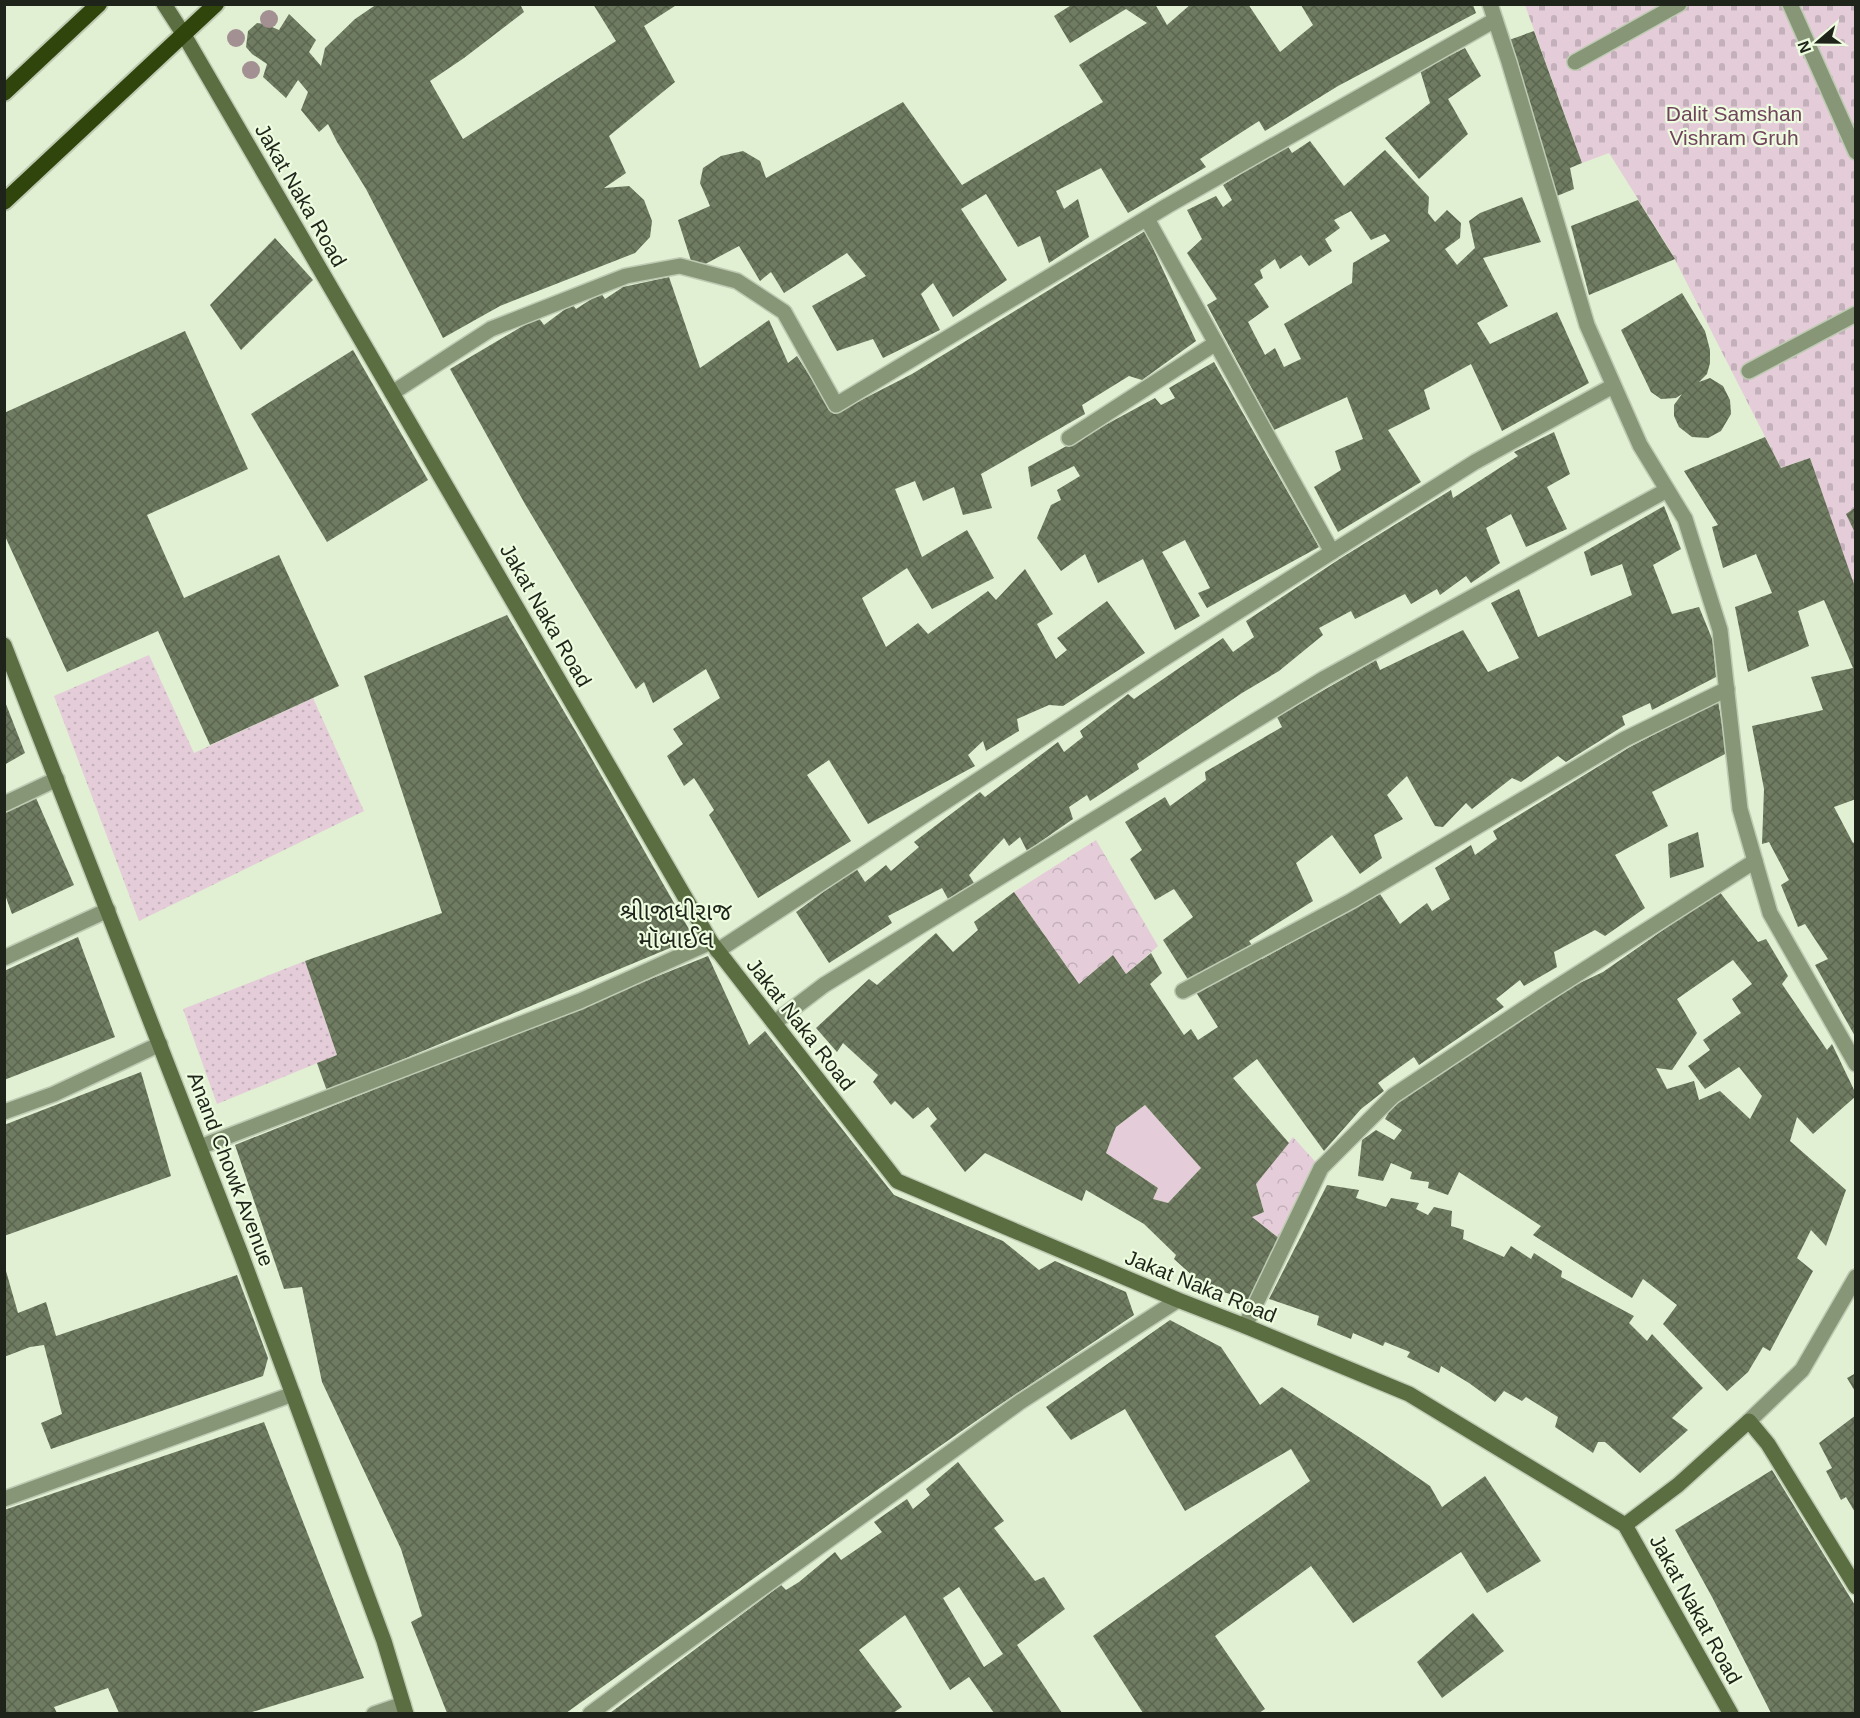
<svg xmlns="http://www.w3.org/2000/svg" width="1860" height="1718" font-family="Arial,'Noto Sans Gujarati',sans-serif">
	<defs>
		<pattern id="grass-dots" width="8" height="8" patternUnits="userSpaceOnUse" patternTransform="scale(1.5)"><rect width="8" height="8" fill="#e4cdd9"/><path d="M2 2h.1M6 6h.1" fill="none" stroke="#c3b0ba" stroke-width="1.8" stroke-linecap="round"/></pattern>
		<pattern id="cemetery-stones" width="16" height="16" patternUnits="userSpaceOnUse" patternTransform="scale(1.5)"><rect width="16" height="16" fill="#e4cdd9"/><path d="M2 7V4a2 2 0 0 1 4 0v3zM10 15v-3a2 2 0 0 1 4 0v3z" fill="#c3b0ba"/></pattern>
		<pattern id="park-crowns" width="20" height="18" patternUnits="userSpaceOnUse" patternTransform="scale(1.5)"><rect width="20" height="18" fill="#e4cdd9"/><path d="M2 6a3 3 0 1 1 6 0M12 15a3 3 0 1 1 6 0" fill="none" stroke="#c3b0ba"/></pattern>
		<pattern id="building-cross-hatch" width="8" height="8" patternUnits="userSpaceOnUse" patternTransform="scale(1.5)"><rect width="8" height="8" fill="#707c61"/><path d="M0 0l8 8M0 8l8-8" fill="none" stroke="#5b654f"/></pattern>
	</defs>
	<rect width="100%" height="100%" fill="#e1efd3"/>
	<g fill="url(#grass-dots)">
		<path d="M 149,655 L 194,753 L 313,698 L 364,811 L 139,921 L 54,696 Z"/>
		<path d="M 305,961 L 337,1055 L 217,1104 L 183,1009 Z"/>
	</g>
	<path fill="url(#cemetery-stones)" d="M 1525,5 L 1855,5 L 1855,590 L 1810,458 L 1781,468 L 1670,250 L 1609,153 L 1582,163 Z"/>
	<g fill="url(#park-crowns)">
		<path d="M 1096,840 L 1158,946 L 1126,974 L 1113,955 L 1079,984 L 1014,892 Z"/>
		<path d="M 1293,1137 L 1321,1168 L 1280,1239 L 1252,1217 L 1264,1212 L 1256,1184 Z"/>
	</g>
	<path fill="#e4cdd9" d="M 1145,1105 L 1201,1168 L 1168,1203 L 1153,1199 L 1158,1188 L 1106,1153 L 1116,1127 Z"/>
	<g fill="url(#building-cross-hatch)" fill-rule="evenodd">
		<path d="M 377,4 L 520,4 L 524,12 L 464,58 L 430,81 L 463,139 L 616,41 L 593,4 L 678,4 L 644,26 L 675,82 L 609,136 L 626,173 L 604,188 L 629,186 L 644,200 L 652,221 L 650,237 L 635,253 L 500,306 L 443,338 L 366,189 L 337,142 L 328,124 L 319,132 L 301,110 L 308,92 L 298,80 L 286,98 L 263,77 L 267,64 L 252,54 L 246,47 L 248,31 L 257,23 L 265,24 L 279,30 L 289,14 L 316,40 L 309,52 L 321,66 L 325,48 L 355,19 Z"/>
		<path d="M 1073,4 L 1155,4 L 1167,25 L 1191,4 L 1248,4 L 1280,52 L 1313,25 L 1301,5 L 1473,5 L 1476,13 L 1338,86 L 1265,131 L 1259,121 L 1200,159 L 1206,167 L 1128,213 L 1101,168 L 1056,191 L 1064,209 L 1078,199 L 1089,237 L 1049,263 L 1040,236 L 1018,247 L 986,194 L 961,209 L 1007,280 L 953,317 L 933,283 L 921,294 L 940,330 L 883,358 L 873,339 L 837,351 L 812,306 L 866,276 L 847,253 L 784,293 L 771,272 L 760,281 L 739,246 L 694,270 L 678,220 L 710,206 L 700,183 L 703,168 L 721,156 L 743,151 L 760,161 L 766,178 L 903,102 L 962,185 L 1103,102 L 1079,65 L 1147,23 L 1126,9 L 1070,43 L 1054,16 Z"/>
		<path d="M 1534,31 L 1582,163 L 1570,168 L 1574,189 L 1557,196 L 1509,40 Z"/>
		<path d="M 1465,48 L 1481,76 L 1448,99 L 1468,134 L 1419,179 L 1385,138 L 1430,103 L 1420,70 Z"/>
		<path d="M 1310,141 L 1344,186 L 1385,150 L 1429,197 L 1428,213 L 1435,222 L 1447,210 L 1461,223 L 1460,238 L 1445,249 L 1457,265 L 1475,248 L 1469,221 L 1480,213 L 1522,197 L 1541,242 L 1483,258 L 1508,306 L 1477,323 L 1490,344 L 1557,312 L 1589,383 L 1502,431 L 1471,364 L 1424,390 L 1430,409 L 1388,430 L 1421,482 L 1338,532 L 1314,487 L 1341,470 L 1335,451 L 1363,439 L 1347,397 L 1274,430 L 1207,305 L 1217,299 L 1187,253 L 1202,239 L 1187,210 L 1216,196 L 1223,207 L 1232,200 L 1223,185 L 1287,145 L 1292,153 ZM 1351,211 L 1371,240 L 1385,234 L 1390,241 L 1353,263 L 1352,283 L 1284,324 L 1301,359 L 1284,367 L 1275,348 L 1265,355 L 1248,322 L 1269,307 L 1254,284 L 1263,278 L 1260,270 L 1275,259 L 1280,269 L 1301,255 L 1309,266 L 1332,251 L 1325,239 L 1340,228 L 1334,220 Z"/>
		<path d="M 1638,200 L 1675,259 L 1589,295 L 1571,226 Z"/>
		<path d="M 1145,231 L 1196,341 L 1142,380 L 1129,376 L 1082,405 L 1085,414 L 981,474 L 992,508 L 963,515 L 954,487 L 923,501 L 915,481 L 895,489 L 922,557 L 967,530 L 994,578 L 932,609 L 907,568 L 862,598 L 886,647 L 918,623 L 928,634 L 988,591 L 996,600 L 1025,569 L 1053,614 L 1037,624 L 1056,659 L 1067,650 L 1057,638 L 1107,601 L 1145,653 L 1063,706 L 1049,705 L 1017,719 L 1019,731 L 986,751 L 983,741 L 968,755 L 975,766 L 868,824 L 829,760 L 807,775 L 851,841 L 758,898 L 709,815 L 714,810 L 694,778 L 684,786 L 667,756 L 683,744 L 673,729 L 720,698 L 706,669 L 653,703 L 644,682 L 636,689 L 525,504 L 450,369 L 538,317 L 544,325 L 572,304 L 576,309 L 601,293 L 605,299 L 623,287 L 669,277 L 700,368 L 769,320 L 788,363 L 797,356 L 834,414 L 912,374 Z"/>
		<path d="M 275,238 L 313,280 L 241,350 L 210,305 Z"/>
		<path d="M 1682,293 L 1705,331 L 1710,350 L 1710,363 L 1707,374 L 1699,382 L 1710,378 L 1723,386 L 1730,400 L 1731,414 L 1721,431 L 1708,438 L 1692,437 L 1679,427 L 1674,416 L 1674,405 L 1682,394 L 1676,398 L 1661,399 L 1651,392 L 1621,330 Z"/>
		<path d="M 185,331 L 248,469 L 147,515 L 184,598 L 279,555 L 339,686 L 210,745 L 158,631 L 67,672 L 4,534 L 4,413 Z"/>
		<path d="M 353,350 L 428,480 L 327,542 L 251,414 Z"/>
		<path d="M 1214,362 L 1319,547 L 1207,608 L 1198,593 L 1210,588 L 1185,540 L 1162,552 L 1200,616 L 1175,630 L 1143,559 L 1098,583 L 1085,554 L 1061,571 L 1037,538 L 1051,505 L 1061,500 L 1057,490 L 1080,476 L 1074,466 L 1031,487 L 1028,467 L 1155,398 L 1161,405 L 1175,398 L 1169,388 Z"/>
		<path d="M 1554,432 L 1570,474 L 1547,487 L 1567,529 L 1526,547 L 1511,514 L 1486,528 L 1500,563 L 1471,583 L 1466,576 L 1440,595 L 1437,589 L 1411,604 L 1405,594 L 1355,619 L 1351,611 L 1319,628 L 1323,635 L 1279,671 L 1242,693 L 1137,764 L 1139,769 L 1090,801 L 1087,795 L 1069,807 L 1073,819 L 1027,851 L 1020,837 L 1009,846 L 1004,838 L 969,875 L 974,883 L 948,899 L 942,888 L 888,916 L 892,923 L 829,963 L 796,912 L 856,868 L 865,882 L 886,865 L 891,871 L 919,847 L 914,842 L 980,792 L 985,797 L 1058,742 L 1064,752 L 1083,737 L 1080,731 L 1128,694 L 1134,699 L 1223,638 L 1233,652 L 1254,637 L 1246,621 L 1341,558 L 1451,490 L 1453,498 L 1518,456 L 1514,452 Z"/>
		<path d="M 1765,437 L 1781,468 L 1810,458 L 1856,590 L 1856,799 L 1834,807 L 1853,843 L 1856,841 L 1856,1038 L 1815,965 L 1828,959 L 1805,924 L 1798,927 L 1781,885 L 1789,880 L 1769,842 L 1762,844 L 1764,789 L 1752,726 L 1823,710 L 1811,677 L 1853,668 L 1824,600 L 1798,611 L 1809,646 L 1748,672 L 1735,607 L 1772,593 L 1756,554 L 1723,568 L 1712,527 L 1718,525 L 1684,471 Z"/>
		<path d="M 1664,506 L 1681,549 L 1653,565 L 1672,614 L 1699,607 L 1713,641 L 1716,677 L 1652,710 L 1650,703 L 1622,716 L 1625,725 L 1566,762 L 1558,756 L 1521,782 L 1512,778 L 1472,809 L 1466,803 L 1443,827 L 1435,826 L 1407,776 L 1387,795 L 1403,819 L 1374,835 L 1382,858 L 1360,874 L 1332,835 L 1296,863 L 1313,901 L 1249,941 L 1262,959 L 1380,894 L 1400,924 L 1427,903 L 1432,911 L 1450,899 L 1435,868 L 1471,845 L 1475,855 L 1497,839 L 1493,831 L 1630,747 L 1718,701 L 1727,753 L 1652,792 L 1668,826 L 1615,855 L 1645,908 L 1605,936 L 1595,930 L 1554,952 L 1557,967 L 1524,986 L 1520,980 L 1496,999 L 1504,1007 L 1419,1065 L 1414,1057 L 1378,1083 L 1384,1091 L 1361,1109 L 1324,1151 L 1257,1059 L 1233,1078 L 1289,1143 L 1256,1184 L 1264,1212 L 1252,1217 L 1280,1239 L 1249,1300 L 1204,1286 L 1174,1259 L 1176,1255 L 1144,1224 L 1086,1190 L 1082,1201 L 985,1153 L 965,1172 L 930,1126 L 937,1119 L 928,1107 L 913,1119 L 895,1101 L 891,1105 L 873,1082 L 878,1075 L 843,1043 L 837,1052 L 816,1028 L 869,979 L 877,985 L 936,933 L 953,952 L 978,930 L 974,922 L 1014,892 L 1079,984 L 1113,955 L 1126,974 L 1151,953 L 1162,973 L 1150,984 L 1184,1035 L 1191,1029 L 1198,1040 L 1218,1027 L 1163,940 L 1193,917 L 1174,889 L 1155,900 L 1130,859 L 1142,850 L 1125,822 L 1165,797 L 1170,806 L 1206,780 L 1205,772 L 1282,727 L 1277,717 L 1376,660 L 1380,670 L 1463,630 L 1488,672 L 1519,658 L 1491,603 L 1519,589 L 1538,637 L 1632,595 L 1622,564 L 1591,576 L 1584,552 ZM 1145,1105 L 1201,1168 L 1168,1203 L 1153,1199 L 1158,1188 L 1106,1153 L 1116,1127 Z"/>
		<path d="M 1856,507 L 1856,535 L 1846,514 Z"/>
		<path d="M 507,615 L 585,747 L 694,938 L 327,1091 L 317,1063 L 337,1055 L 305,961 L 442,913 L 364,676 Z"/>
		<path d="M 4,699 L 25,753 L 4,765 Z"/>
		<path d="M 36,798 L 74,885 L 12,914 L 4,892 L 4,812 Z"/>
		<path d="M 1698,832 L 1704,867 L 1670,878 L 1668,844 Z"/>
		<path d="M 1719,891 L 1758,942 L 1766,939 L 1788,976 L 1782,984 L 1827,1050 L 1832,1044 L 1856,1094 L 1856,1096 L 1813,1134 L 1797,1117 L 1790,1141 L 1846,1190 L 1826,1246 L 1811,1230 L 1797,1258 L 1813,1271 L 1770,1351 L 1763,1347 L 1748,1372 L 1727,1391 L 1663,1324 L 1677,1305 L 1643,1279 L 1632,1298 L 1533,1235 L 1541,1226 L 1459,1172 L 1448,1195 L 1428,1188 L 1429,1182 L 1410,1179 L 1412,1172 L 1391,1163 L 1383,1181 L 1358,1176 L 1362,1140 L 1376,1130 L 1394,1140 L 1402,1130 L 1385,1119 L 1394,1103 L 1567,989 L 1603,972 ZM 1733,960 L 1752,984 L 1732,999 L 1741,1013 L 1703,1040 L 1710,1050 L 1688,1066 L 1705,1089 L 1739,1067 L 1762,1096 L 1750,1119 L 1720,1091 L 1699,1100 L 1694,1081 L 1667,1089 L 1656,1068 L 1672,1070 L 1697,1033 L 1677,999 Z"/>
		<path d="M 78,937 L 115,1037 L 4,1080 L 4,971 Z"/>
		<path d="M 708,956 L 749,1045 L 765,1031 L 894,1195 L 1003,1241 L 1039,1270 L 1055,1261 L 1126,1292 L 1134,1315 L 989,1412 L 877,1490 L 566,1713 L 447,1713 L 411,1622 L 422,1616 L 401,1549 L 322,1382 L 302,1287 L 284,1289 L 235,1145 Z"/>
		<path d="M 141,1072 L 171,1176 L 4,1236 L 4,1125 Z"/>
		<path d="M 1327,1185 L 1359,1190 L 1356,1198 L 1386,1207 L 1391,1198 L 1419,1203 L 1416,1209 L 1428,1215 L 1434,1207 L 1452,1211 L 1451,1226 L 1464,1230 L 1463,1239 L 1504,1257 L 1511,1246 L 1531,1259 L 1534,1253 L 1562,1271 L 1561,1277 L 1634,1316 L 1629,1323 L 1647,1341 L 1652,1334 L 1703,1388 L 1672,1418 L 1688,1430 L 1640,1473 L 1605,1442 L 1598,1442 L 1593,1453 L 1555,1427 L 1558,1417 L 1526,1397 L 1522,1401 L 1504,1391 L 1495,1402 L 1469,1383 L 1441,1366 L 1439,1373 L 1407,1357 L 1410,1352 L 1385,1342 L 1383,1346 L 1353,1333 L 1351,1339 L 1317,1325 L 1319,1316 L 1269,1299 Z"/>
		<path d="M 4,1264 L 18,1313 L 46,1302 L 56,1336 L 237,1275 L 268,1358 L 263,1376 L 51,1449 L 41,1423 L 62,1414 L 44,1345 L 30,1347 L 4,1357 Z"/>
		<path d="M 1170,1320 L 1221,1347 L 1260,1405 L 1282,1387 L 1365,1441 L 1430,1486 L 1442,1507 L 1485,1476 L 1541,1561 L 1487,1593 L 1461,1552 L 1353,1623 L 1311,1566 L 1215,1636 L 1265,1709 L 1259,1713 L 1143,1713 L 1093,1636 L 1310,1481 L 1291,1449 L 1185,1511 L 1125,1409 L 1071,1440 L 1046,1407 Z"/>
		<path d="M 1856,1373 L 1856,1393 L 1847,1378 Z"/>
		<path d="M 1856,1415 L 1856,1514 L 1846,1497 L 1841,1500 L 1826,1471 L 1832,1468 L 1819,1443 Z"/>
		<path d="M 264,1422 L 364,1678 L 249,1713 L 119,1713 L 108,1688 L 54,1707 L 57,1713 L 4,1713 L 4,1510 Z"/>
		<path d="M 958,1462 L 1004,1521 L 994,1528 L 1035,1581 L 1044,1577 L 1065,1609 L 1017,1645 L 1062,1713 L 994,1713 L 969,1677 L 950,1690 L 905,1615 L 859,1650 L 902,1707 L 893,1713 L 610,1713 L 781,1585 L 786,1590 L 799,1582 L 835,1552 L 841,1560 L 882,1532 L 874,1522 L 907,1499 L 913,1509 L 930,1495 L 926,1489 ZM 959,1587 L 1003,1654 L 984,1667 L 943,1598 Z"/>
		<path d="M 1772,1470 L 1856,1607 L 1856,1713 L 1771,1713 L 1712,1597 L 1675,1530 Z"/>
		<path d="M 1473,1613 L 1504,1651 L 1442,1698 L 1417,1662 Z"/>
	</g>
	<g fill="none" stroke-linecap="round" stroke-linejoin="round">
		<defs>
			<g id="service">
				<path d="M 1790,4 L 1856,152"/>
				<path d="M 1575,62 L 1679,4"/>
				<path d="M 1749,371 L 1856,314"/>
				<path d="M 1183,991 L 1351,901 L 1625,739 L 1727,689"/>
				<path d="M 1245,1326 L 1321,1168 L 1393,1096 L 1543,996 L 1755,861"/>
			</g>
			<g id="minor">
				<path d="M 1147,219 L 1332,552"/>
				<path d="M 392,393 L 491,329 L 626,276 L 680,266 L 737,281 L 784,312 L 836,405 L 1167,206 L 1495,20"/>
				<path d="M 1069,438 L 1216,343"/>
				<path d="M 4,804 L 57,779"/>
				<path d="M 4,958 L 108,910"/>
				<path d="M 4,1112 L 54,1094 L 160,1044"/>
				<path d="M 374,1714 L 403,1704"/>
				<path d="M 590,1714 L 658,1663 L 1020,1402 L 1178,1300"/>
			</g>
			<g id="tertiary">
				<path d="M 1490,4 L 1509,62 L 1587,325 L 1640,445 L 1685,519 L 1720,630 L 1740,809 L 1770,913 L 1856,1064"/>
				<path d="M 717,951 L 1160,661 L 1332,552 L 1475,462 L 1613,386"/>
				<path d="M 774,1023 L 824,985 L 1325,678 L 1667,490"/>
				<path d="M 200,1147 L 580,1001 L 711,942"/>
				<path d="M 1749,1421 L 1802,1370 L 1856,1277"/>
				<path d="M 4,1499 L 293,1394"/>
			</g>
			<g id="secondary">
				<path d="M 164,4 L 184,35 L 711,942 L 897,1181 L 1178,1300 L 1245,1326 L 1409,1394 L 1625,1525 L 1731,1714"/>
				<path d="M 4,645 L 241,1254 L 384,1641 L 406,1714"/>
				<path d="M 1625,1525 L 1678,1485 L 1749,1421 L 1768,1444 L 1856,1587"/>
			</g>
			<g id="trunk">
				<path d="M 4,93 L 99,4"/>
				<path d="M 4,202 L 216,4"/>
			</g>
		</defs>
		<use href="#service" stroke="#becab2" stroke-width="18"/>
		<use href="#minor" stroke="#becab2" stroke-width="18"/>
		<use href="#tertiary" stroke="#becab2" stroke-width="18"/>
		<use href="#secondary" stroke="#becab2" stroke-width="18"/>
		<use href="#trunk" stroke="#becab2" stroke-width="20"/>
		<use href="#service" stroke="#889678" stroke-width="15"/>
		<use href="#minor" stroke="#889678" stroke-width="15"/>
		<use href="#tertiary" stroke="#889678" stroke-width="15"/>
		<use href="#secondary" stroke="#5a6e42" stroke-width="15"/>
		<use href="#trunk" stroke="#2f450c" stroke-width="16"/>
	</g>
	<g fill="#a39092">
		<circle cx="269" cy="19" r="9"/>
		<circle cx="236" cy="38" r="9"/>
		<circle cx="251" cy="70" r="9"/>
	</g>
	<g text-anchor="middle" dominant-baseline="central" stroke-width="4.5" stroke-linejoin="round" paint-order="stroke">
		<g font-size="21" fill="#71435d" stroke="#eefce0">
			<text x="1734" y="113">Dalit Samshan<tspan x="1734" dy="24">Vishram Gruh</tspan></text>
		</g>
		<g font-size="21" fill="#1f241a" stroke="#eefce0">
			<text transform="translate(301 195) rotate(60)">Jakat Naka Road</text>
			<text transform="translate(546 615) rotate(60)">Jakat Naka Road</text>
			<text transform="translate(801 1024) rotate(52)">Jakat Naka Road</text>
			<text transform="translate(231 1169) rotate(69)">Anand Chowk Avenue</text>
			<text transform="translate(1201 1286) rotate(22)">Jakat Naka Road</text>
			<text transform="translate(1696 1609) rotate(61)">Jakat Nakat Road</text>
		</g>
		<g font-size="24" fill="#1f241a" stroke="#eefce0">
			<text x="676" y="911">શ્રીાજાધીરાજ<tspan x="676" dy="28">મૉબાઈલ</tspan></text>
		</g>
	</g>
	<rect width="1860" height="1718" fill="none" stroke="#1f241a" stroke-width="12"/>
	<g transform="translate(1818 42) rotate(250)" stroke="#eefce0" stroke-width="4.5" paint-order="stroke">
	<path d="M0-4.5L10 22L0 15L-10 22Z" fill="#1f241a"/>
	<text y="-9" font-size="16" font-weight="bold" text-anchor="middle" fill="#1f241a">N</text>
	</g>
</svg>
